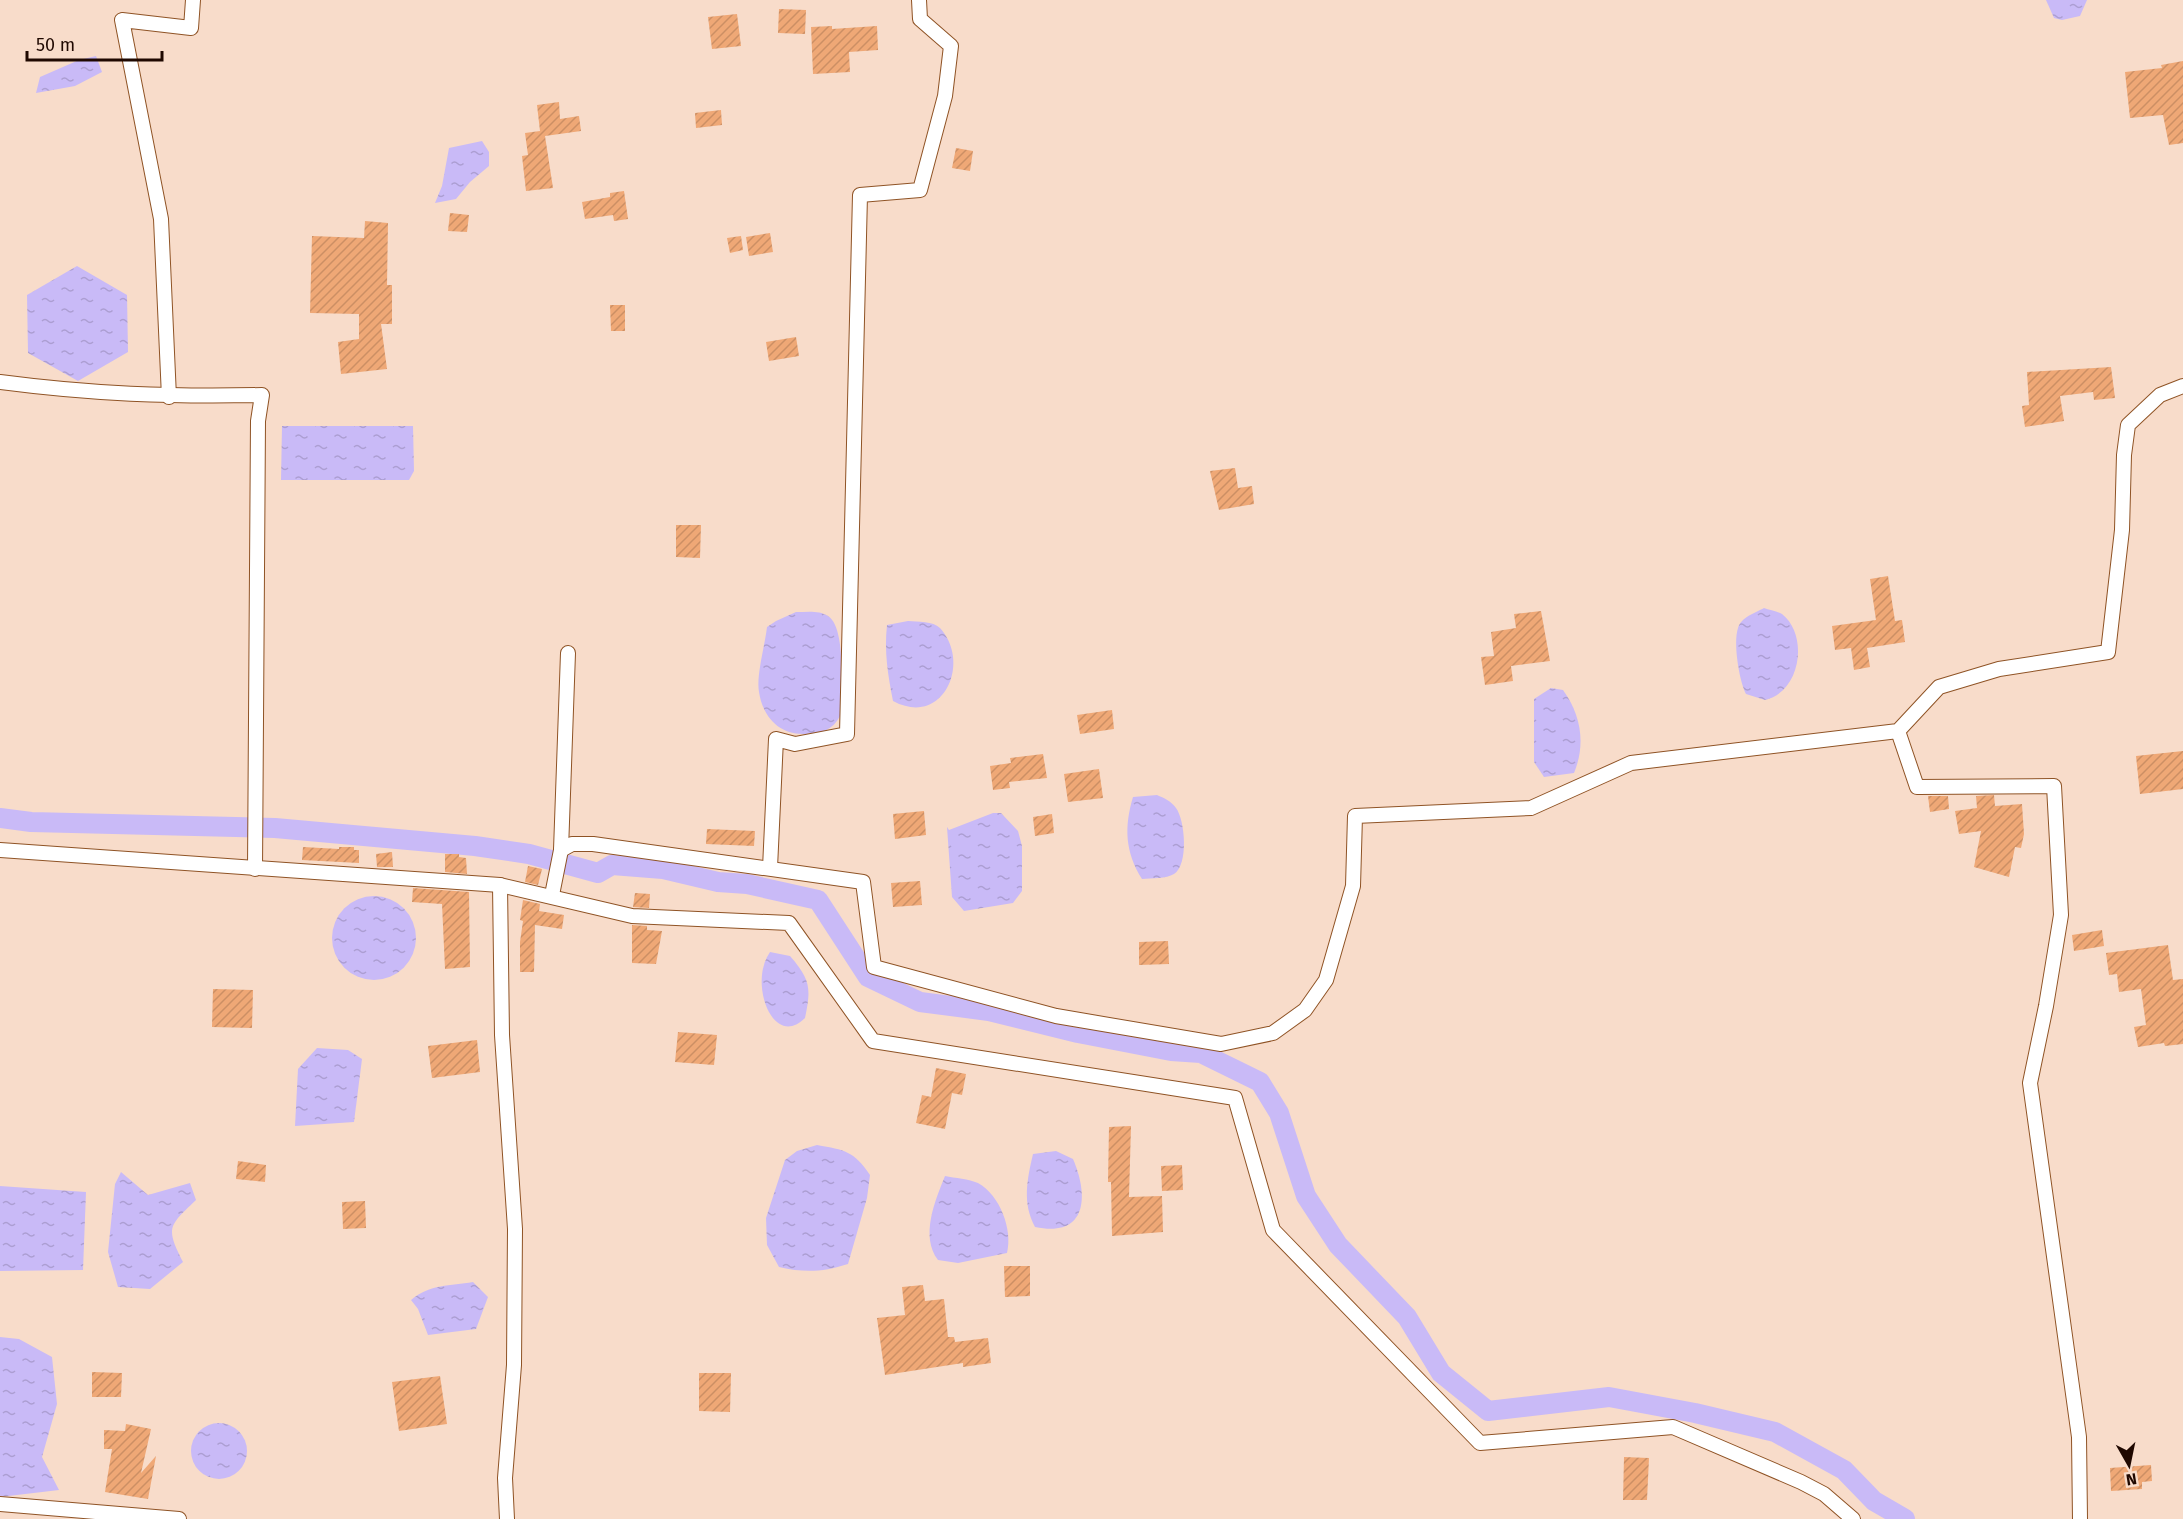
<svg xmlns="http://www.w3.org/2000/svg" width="2183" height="1519" font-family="'Fira Sans',sans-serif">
	<defs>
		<pattern id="water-ripples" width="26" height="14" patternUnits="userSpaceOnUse" patternTransform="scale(1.5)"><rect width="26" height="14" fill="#c9baf7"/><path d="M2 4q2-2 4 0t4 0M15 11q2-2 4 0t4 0" fill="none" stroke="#ac9ed2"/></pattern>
		<pattern id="building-hatch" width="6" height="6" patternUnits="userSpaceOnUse" patternTransform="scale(1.5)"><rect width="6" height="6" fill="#efa876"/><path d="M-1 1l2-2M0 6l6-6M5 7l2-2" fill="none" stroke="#cc8f64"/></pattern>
	</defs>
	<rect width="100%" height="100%" fill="#f8dcca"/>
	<g fill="url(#water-ripples)">
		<path d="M 2046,0 L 2087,0 L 2080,16 L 2062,20 L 2054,18 Z"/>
		<path d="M 96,56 L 102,72 L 75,86 L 36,93 L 40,77 L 79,60 Z"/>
		<path d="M 482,141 L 489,152 L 489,166 L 470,182 L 456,199 L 435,203 L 442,186 L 449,148 Z"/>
		<path d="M 77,266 L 127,295 L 128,352 L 78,381 L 28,353 L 27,295 Z"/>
		<path d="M 282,426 L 413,426 L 414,471 L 409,480 L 281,480 Z"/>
		<path d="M 1764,608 C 1769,610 1777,611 1782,614 C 1809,635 1801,692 1765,700 L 1746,694 C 1739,680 1733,643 1738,628 C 1741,617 1755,613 1764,608 Z"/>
		<path d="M 796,612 C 807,612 819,610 828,616 C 847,628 841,695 840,716 C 833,730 821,734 805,734 C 780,735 763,718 759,692 C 756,676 765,645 767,627 L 776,621 Z"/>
		<path d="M 908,621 C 918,622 933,621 940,628 C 972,663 943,728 893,701 C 888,675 884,652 887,625 Z"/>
		<path d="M 1551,688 L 1563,690 C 1581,715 1586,744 1574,773 L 1544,777 L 1534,762 L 1534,699 Z"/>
		<path d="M 1157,795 C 1164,798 1171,801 1176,808 C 1185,820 1189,865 1174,874 C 1166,879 1152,878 1142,879 C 1125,852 1124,827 1133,797 Z"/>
		<path d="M 993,813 L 1001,813 L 1018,831 L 1022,846 L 1022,891 L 1013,903 L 964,911 L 952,897 L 947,827 L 949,830 Z"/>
		<circle cx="374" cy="938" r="42"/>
		<path d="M 770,952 L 790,956 C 811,980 811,989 805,1018 C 773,1050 748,983 770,952 Z"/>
		<path d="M 317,1048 L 348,1050 L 362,1059 L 354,1122 L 295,1126 L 298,1069 Z"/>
		<path d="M 817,1145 C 845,1150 854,1151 870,1175 L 867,1198 L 848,1264 C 823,1272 805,1273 779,1267 L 767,1245 L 766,1218 L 785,1160 L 797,1151 Z"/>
		<path d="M 1056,1151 L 1073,1159 C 1089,1196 1087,1238 1035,1227 C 1022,1203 1027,1180 1033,1154 Z"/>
		<path d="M 121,1172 L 148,1195 L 190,1183 L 196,1200 C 169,1226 165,1227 183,1262 L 150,1289 L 118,1287 L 108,1252 L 115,1184 Z"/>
		<path d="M 945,1176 C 955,1178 969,1179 978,1183 C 1000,1195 1013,1230 1007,1253 L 958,1263 L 938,1260 C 920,1236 935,1201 945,1176 Z"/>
		<path d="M 0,1186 L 86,1192 L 83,1270 L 0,1271 Z"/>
		<path d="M 473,1282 L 488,1297 L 476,1329 L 428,1335 L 418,1309 L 411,1300 C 430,1284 450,1286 473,1282 Z"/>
		<path d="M 0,1337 L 19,1339 L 52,1357 L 57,1404 L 42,1457 L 59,1490 L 0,1497 Z"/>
		<circle cx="219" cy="1451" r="28"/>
	</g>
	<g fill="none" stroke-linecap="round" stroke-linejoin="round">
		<path stroke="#c9baf7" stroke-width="20" d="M 0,818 L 31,822 L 275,828 L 475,846 L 529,854 L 598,873 L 612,865 L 663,869 L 718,882 L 747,884 L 818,900 L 868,977 L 920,1002 L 989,1011 L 1078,1033 L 1171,1051 L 1201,1053 L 1260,1082 L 1279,1113 L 1306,1196 L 1338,1245 L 1407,1317 L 1441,1373 L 1488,1411 L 1609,1397 L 1695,1413 L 1775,1432 L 1844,1470 L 1874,1501 L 1905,1519"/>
	</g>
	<g fill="url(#building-hatch)">
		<path d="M 779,9 L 806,10 L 805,34 L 778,33 Z"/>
		<path d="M 737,14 L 741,46 L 712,49 L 708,17 Z"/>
		<path d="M 832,26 L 832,29 L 877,26 L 878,50 L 849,52 L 850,72 L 813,74 L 811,27 Z"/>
		<path d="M 2183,61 L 2183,143 L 2169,145 L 2163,115 L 2130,118 L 2125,72 L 2162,68 L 2161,65 Z"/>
		<path d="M 559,102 L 560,119 L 579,116 L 581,131 L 545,136 L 553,188 L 526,191 L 522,156 L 528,155 L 525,133 L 540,131 L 537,105 Z"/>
		<path d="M 721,110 L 722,125 L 696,128 L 695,113 Z"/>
		<path d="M 956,148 L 973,151 L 970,171 L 952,168 Z"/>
		<path d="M 624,191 L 628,219 L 614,221 L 613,215 L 585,219 L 582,202 L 610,197 L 610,193 Z"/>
		<path d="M 450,213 L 469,215 L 467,232 L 448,231 Z"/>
		<path d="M 365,221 L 388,223 L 387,285 L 392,285 L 392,324 L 381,324 L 387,369 L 341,374 L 338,342 L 359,339 L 359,314 L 310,313 L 312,236 L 364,238 Z"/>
		<path d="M 770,233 L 773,252 L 749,256 L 746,237 Z"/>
		<path d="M 741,236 L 743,250 L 730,253 L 727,238 Z"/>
		<path d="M 610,305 L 625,305 L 625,331 L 611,331 Z"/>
		<path d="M 796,337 L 799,356 L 769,361 L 766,342 Z"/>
		<path d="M 2111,367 L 2115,398 L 2094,400 L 2093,392 L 2060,396 L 2064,421 L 2025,427 L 2022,406 L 2029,405 L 2027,372 Z"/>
		<path d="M 1235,468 L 1238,488 L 1252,486 L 1254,504 L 1219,510 L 1210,471 Z"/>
		<path d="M 676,525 L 701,525 L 700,558 L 676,557 Z"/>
		<path d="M 1888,576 L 1895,621 L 1902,620 L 1905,642 L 1867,648 L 1870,667 L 1854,670 L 1851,648 L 1835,650 L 1832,626 L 1876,620 L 1870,579 Z"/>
		<path d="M 1541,611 L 1550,661 L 1511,666 L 1513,681 L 1485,685 L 1481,657 L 1494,656 L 1491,632 L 1516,628 L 1514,614 Z"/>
		<path d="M 1112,710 L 1114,729 L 1080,734 L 1077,715 Z"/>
		<path d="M 2183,751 L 2183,789 L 2140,794 L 2136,756 Z"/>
		<path d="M 1043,754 L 1047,778 L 1009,782 L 1010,788 L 993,790 L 990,766 L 1011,763 L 1010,758 Z"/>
		<path d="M 1099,769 L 1103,798 L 1068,802 L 1064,774 Z"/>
		<path d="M 1994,795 L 1995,806 L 2022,804 L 2024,834 L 2021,848 L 2015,847 L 2009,877 L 1974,867 L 1981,831 L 1959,834 L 1955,811 L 1977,808 L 1976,796 Z"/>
		<path d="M 1928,796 L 1948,796 L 1949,809 L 1930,812 Z"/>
		<path d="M 924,811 L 926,835 L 895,839 L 893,814 Z"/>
		<path d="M 1052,814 L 1054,833 L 1035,836 L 1033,817 Z"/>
		<path d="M 707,829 L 755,831 L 754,846 L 706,844 Z"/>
		<path d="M 303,847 L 339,849 L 339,847 L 354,847 L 354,850 L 359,850 L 359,863 L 302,860 Z"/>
		<path d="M 392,852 L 393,867 L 377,867 L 376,854 Z"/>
		<path d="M 445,854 L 459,854 L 459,857 L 466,858 L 467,874 L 445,872 Z"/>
		<path d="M 528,866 L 542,869 L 538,885 L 525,882 Z"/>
		<path d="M 920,881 L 922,905 L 893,907 L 891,883 Z"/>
		<path d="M 413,888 L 469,892 L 470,967 L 445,969 L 442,904 L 412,902 Z"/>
		<path d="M 635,893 L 650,894 L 649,908 L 633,907 Z"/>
		<path d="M 523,900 L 540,904 L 539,911 L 564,915 L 562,929 L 535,925 L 534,972 L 520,972 L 520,942 L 523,921 L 520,920 Z"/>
		<path d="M 632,925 L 647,926 L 647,930 L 662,931 L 656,964 L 632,963 Z"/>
		<path d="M 2102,930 L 2104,946 L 2074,951 L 2072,935 Z"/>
		<path d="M 1168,941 L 1169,964 L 1139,965 L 1139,942 Z"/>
		<path d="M 2168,945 L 2173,980 L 2183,979 L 2183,1044 L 2165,1046 L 2164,1043 L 2138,1047 L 2134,1027 L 2146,1025 L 2141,989 L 2119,992 L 2117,974 L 2109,975 L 2106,953 Z"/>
		<path d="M 213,989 L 253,990 L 252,1028 L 212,1027 Z"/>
		<path d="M 678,1032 L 717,1035 L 714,1065 L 675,1062 Z"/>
		<path d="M 477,1040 L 480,1072 L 432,1078 L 428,1046 Z"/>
		<path d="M 936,1068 L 966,1074 L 962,1095 L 952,1093 L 945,1129 L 916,1123 L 922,1095 L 931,1097 Z"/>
		<path d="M 1131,1126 L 1129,1197 L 1162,1196 L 1163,1232 L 1112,1236 L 1111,1182 L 1108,1182 L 1109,1127 Z"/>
		<path d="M 238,1161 L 266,1165 L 265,1182 L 236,1179 Z"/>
		<path d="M 1182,1165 L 1183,1190 L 1162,1191 L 1161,1166 Z"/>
		<path d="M 365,1201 L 366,1228 L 343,1229 L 342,1202 Z"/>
		<path d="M 1004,1266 L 1030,1266 L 1030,1296 L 1005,1297 Z"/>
		<path d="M 923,1285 L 925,1301 L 944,1299 L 948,1337 L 954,1337 L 955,1342 L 988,1338 L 991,1363 L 963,1367 L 963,1363 L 885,1375 L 877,1318 L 905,1315 L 902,1287 Z"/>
		<path d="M 92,1372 L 122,1373 L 121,1397 L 92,1397 Z"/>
		<path d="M 699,1373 L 731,1373 L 730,1412 L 699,1411 Z"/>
		<path d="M 440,1376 L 447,1424 L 399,1431 L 392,1382 Z"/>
		<path d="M 126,1424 L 151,1429 L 141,1473 L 156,1456 L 148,1499 L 105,1492 L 112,1449 L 104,1449 L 104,1430 L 125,1431 Z"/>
		<path d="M 1624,1457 L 1649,1458 L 1647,1500 L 1623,1500 Z"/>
		<path d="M 2151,1465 L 2152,1481 L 2142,1482 L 2142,1489 L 2111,1491 L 2110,1468 Z"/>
	</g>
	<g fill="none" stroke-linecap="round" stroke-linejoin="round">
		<defs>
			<g id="street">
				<path d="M 0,382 C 91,394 170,397 262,395 L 258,421 L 255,869"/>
				<path d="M 169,397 L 161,219 L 122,20 L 191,28 L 193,0"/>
				<path d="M 1898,731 L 1917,787 L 2054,786 L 2061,915 L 2046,1006 L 2030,1083 L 2079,1437 L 2080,1519"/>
				<path d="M 0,850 L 500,885 L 632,916 L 789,923 L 873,1041 L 1235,1098 L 1273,1230 L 1480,1443 L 1673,1427 L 1801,1482 L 1824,1494 L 1853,1519"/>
				<path d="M 561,850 L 572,844 L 593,844 L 863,882 L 874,967 L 1056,1016 L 1221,1044 L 1273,1033 L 1305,1010 L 1326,980 L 1353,886 L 1355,816 L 1531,808 L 1631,763 L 1898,731 L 1939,687 L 1999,669 L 2108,652 L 2122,530 L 2124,455 L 2128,425 L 2160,395 L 2183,386"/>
				<path d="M 770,868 L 776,739 L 795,744 L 847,734 L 860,195 L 920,190 L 945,96 L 951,46 L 920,19 L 919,0"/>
				<path d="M 500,885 L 502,1035 L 515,1229 L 514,1365 L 505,1478 L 507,1519"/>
				<path d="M 552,895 L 561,850 L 568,653"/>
				<path d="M 0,1504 L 179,1519"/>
			</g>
		</defs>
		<use href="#street" stroke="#8f5325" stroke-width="16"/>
		<use href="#street" stroke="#fff" stroke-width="14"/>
	</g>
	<g transform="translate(2129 1465) rotate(171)" stroke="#f8dcca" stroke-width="4.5" paint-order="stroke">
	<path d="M0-4.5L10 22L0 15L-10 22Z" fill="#1f0800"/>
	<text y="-9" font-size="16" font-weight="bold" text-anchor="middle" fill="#1f0800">N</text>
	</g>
	<path d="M27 51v9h135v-9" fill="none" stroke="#1f0800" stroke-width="3"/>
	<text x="36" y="51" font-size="18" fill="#1f0800" stroke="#f8dcca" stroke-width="4.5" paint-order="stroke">50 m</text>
</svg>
